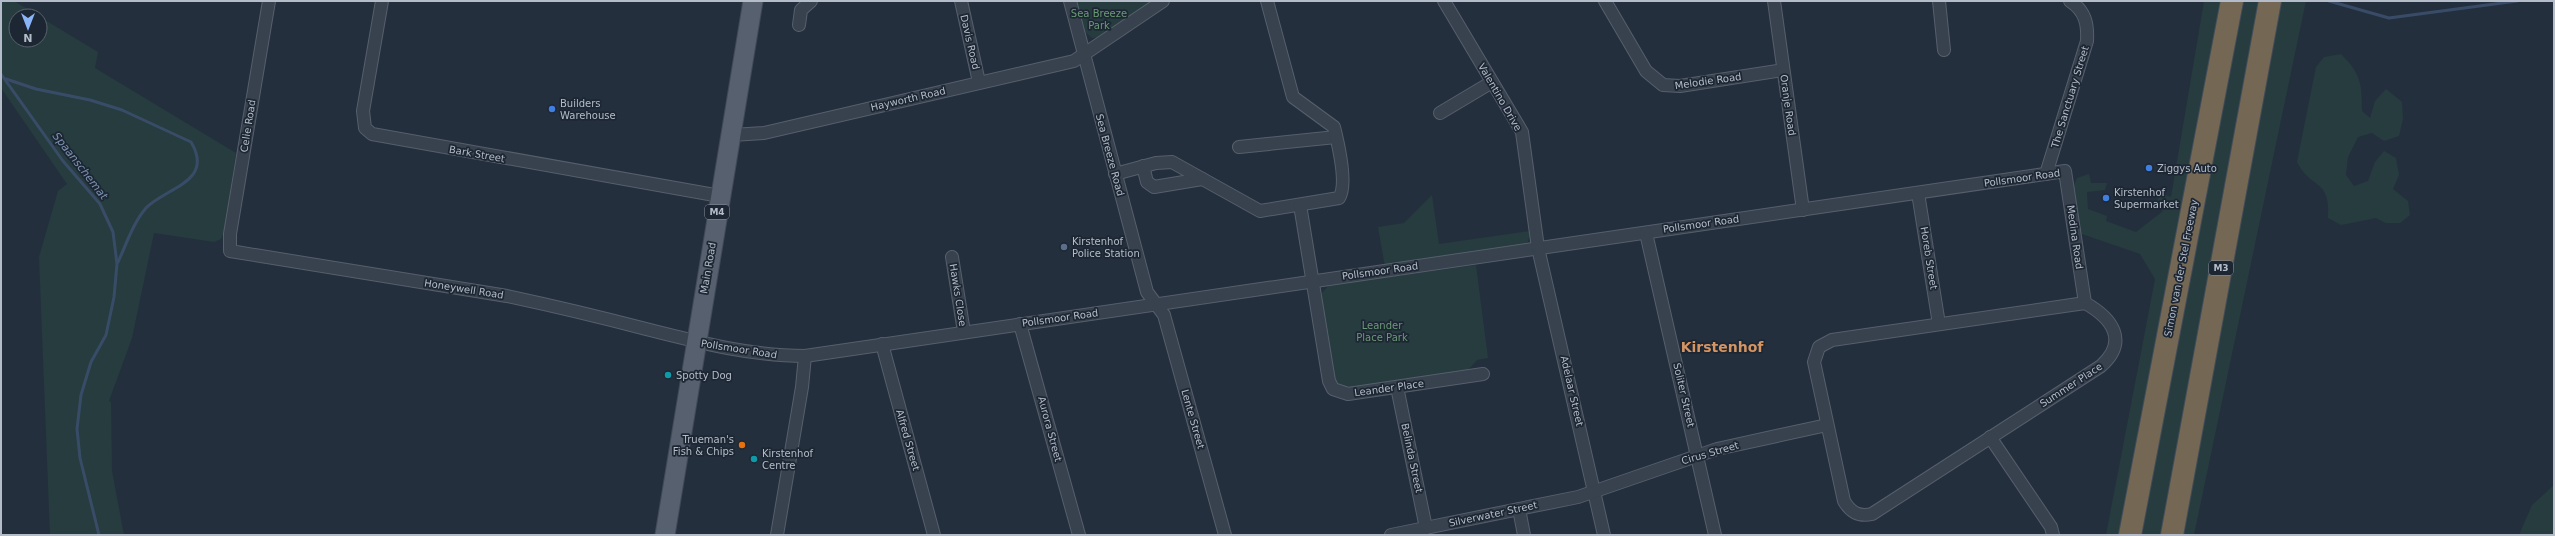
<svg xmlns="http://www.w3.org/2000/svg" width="2555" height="536" font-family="'DejaVu Sans',sans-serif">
	<rect width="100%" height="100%" fill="#242f3e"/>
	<g fill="#263c3f">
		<path d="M 1,1 L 14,1 L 39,16 L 16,16 L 16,40 L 40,40 L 40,17 L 98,52 L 95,68 L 236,153 L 224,232 L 221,239 L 214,242 L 154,233 L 132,338 L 109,401 L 111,402 L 112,471 L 124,535 L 50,535 L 39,257 L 58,191 L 67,184 L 1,88 Z"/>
		<path d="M 1076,1 L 1154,1 L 1102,37 L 1092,38 L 1083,30 Z"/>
		<path d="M 2204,1 L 2306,1 L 2194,535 L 2106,535 L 2155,279 L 2140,254 L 2079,233 L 2073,188 L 2077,178 L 2089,174 L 2091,183 L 2107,183 L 2105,190 L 2087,192 L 2088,209 L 2107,216 L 2106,221 L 2136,232 L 2163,211 L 2157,204 L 2159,193 L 2171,197 Z"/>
		<path d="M 2341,54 C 2361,74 2362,84 2362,111 L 2370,118 L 2375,101 L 2386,89 L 2402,102 L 2403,119 L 2399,136 L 2384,141 L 2372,133 L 2358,137 L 2348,157 L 2346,175 L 2354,186 L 2368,181 L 2375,162 L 2384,151 L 2396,158 L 2399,175 L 2393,189 L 2408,201 L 2410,215 L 2400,223 L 2386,223 L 2376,218 L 2341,225 L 2328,218 C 2331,178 2311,190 2297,162 L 2316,67 L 2324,57 Z"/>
		<path d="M 1432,195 L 1439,244 L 1530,231 L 1528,242 L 1520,247 L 1385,267 L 1378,227 L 1404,223 Z"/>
		<path d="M 1476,265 L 1488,358 L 1477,360 L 1468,370 L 1350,389 L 1339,386 L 1332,378 L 1321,301 L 1322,293 L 1329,285 Z"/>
		<path d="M 2554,485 L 2554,535 L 2519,535 L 2532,505 Z"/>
	</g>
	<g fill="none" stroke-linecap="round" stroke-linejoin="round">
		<g stroke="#394c67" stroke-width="3">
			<path d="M 2329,1 L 2389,18 L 2517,1"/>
			<path d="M 1,74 L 63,161 L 100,204 L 113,232 L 117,264 L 114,297 L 106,335 L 91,362 L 81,395 L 77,429 L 80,458 L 99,535"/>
			<path d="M 6,79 L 36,89 L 90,100 L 122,110 L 191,142 C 215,182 165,188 146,208 C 133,223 126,245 118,262"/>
		</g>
		<defs>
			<g id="street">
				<path d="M 269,1 L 230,234 L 230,251 L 507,296 C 554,306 600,317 646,329 C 698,342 750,356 805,356 L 2065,171 L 2085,303"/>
				<path d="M 382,1 L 363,111 L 365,128 L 372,134 L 720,196"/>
				<path d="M 961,1 L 979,82"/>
				<path d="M 1070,1 L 1147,292 L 1164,315 L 1225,535"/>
				<path d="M 1444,1 L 1522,132 L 1538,248 L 1604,535"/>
				<path d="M 1605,1 L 1646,71 L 1663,85 L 1680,86 L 1783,70"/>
				<path d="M 1774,1 L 1803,210"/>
				<path d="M 1939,1 L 1944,50"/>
				<path d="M 799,25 L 801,10 L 811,1"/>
				<path d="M 1440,113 L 1492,82"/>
				<path d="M 732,135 L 764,133 L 1074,61 L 1163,1"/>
				<path d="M 1239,147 L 1336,137"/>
				<path d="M 1143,166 L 1147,182 L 1154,187 L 1202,179"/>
				<path d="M 1115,174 L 1156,163 L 1172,162 L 1260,211 L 1339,198 C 1348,185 1338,143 1334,127 L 1293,97 L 1267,1"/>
				<path d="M 2046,174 L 2087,41 C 2088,23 2085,11 2070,1"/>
				<path d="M 1918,193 L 1939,324"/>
				<path d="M 1300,205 L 1329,381 L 1333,389 L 1348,394 L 1483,374"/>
				<path d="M 1646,233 L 1715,535"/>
				<path d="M 952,257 L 964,332"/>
				<path d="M 2085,303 C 2112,318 2129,341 2101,366 L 1872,514 C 1859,517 1851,513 1844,501 L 1814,362 L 1819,347 L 1832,340 Z"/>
				<path d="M 1020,324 L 1079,535"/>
				<path d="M 882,344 L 934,535"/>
				<path d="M 1397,387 L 1426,528"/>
				<path d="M 1990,437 L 2051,527 L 2053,535"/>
				<path d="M 1519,509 L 1524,535"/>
				<path d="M 777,535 L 802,387 L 805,356"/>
				<path d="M 1391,535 L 1578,497 L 1717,449 L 1827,425"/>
			</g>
			<path id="primary" d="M 665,535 L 753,1"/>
			<g id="highway">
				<path d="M 2130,535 L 2232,1"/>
				<path d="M 2172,535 L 2270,1"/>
			</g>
		</defs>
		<use href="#street" stroke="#565f6c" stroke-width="14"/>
		<use href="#primary" stroke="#414a57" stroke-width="21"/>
		<use href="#highway" stroke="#434c59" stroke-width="24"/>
		<use href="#street" stroke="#38414e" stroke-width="12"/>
		<use href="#primary" stroke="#56606e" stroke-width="19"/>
		<use href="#highway" stroke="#746855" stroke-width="22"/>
	</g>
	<g fill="#3f7fe0" stroke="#1d2633" stroke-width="1.5">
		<circle cx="552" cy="109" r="4"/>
		<circle cx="2149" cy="168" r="4"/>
		<circle cx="2106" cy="198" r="4"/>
	</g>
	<circle fill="#5c6f8a" stroke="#1d2633" stroke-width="1.5" cx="1064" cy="247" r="4"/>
	<g fill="#0f9aa8" stroke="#1d2633" stroke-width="1.5">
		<circle cx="668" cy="375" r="4"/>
		<circle cx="754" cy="459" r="4"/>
	</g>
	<circle fill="#e8710a" stroke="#1d2633" stroke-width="1.5" cx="742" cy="445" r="4"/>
	<g text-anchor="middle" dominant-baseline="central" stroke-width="3.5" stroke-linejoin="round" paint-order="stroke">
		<g fill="#1d2633" stroke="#878f9c" stroke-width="1">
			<rect x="705" y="205" width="24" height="14" rx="3"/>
			<rect x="2209" y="261" width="24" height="14" rx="3"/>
		</g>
		<g font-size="9" font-weight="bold" fill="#b4bcc9">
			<text x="717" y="212">M4</text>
			<text x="2221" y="268">M3</text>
		</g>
		<g font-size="10" fill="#6b9a76" stroke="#1d2633">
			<text x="1099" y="13">Sea Breeze<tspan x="1099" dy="12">Park</tspan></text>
			<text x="1382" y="325">Leander<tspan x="1382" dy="12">Place Park</tspan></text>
		</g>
		<g font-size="10" fill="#b4bcc9" stroke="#1d2633">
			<text transform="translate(970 42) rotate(77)">Davis Road</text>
			<text transform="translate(1708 81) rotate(-8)">Melodie Road</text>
			<text transform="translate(1500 97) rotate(60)">Valentino Drive</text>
			<text transform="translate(2070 97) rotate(-73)">The Sanctuary Street</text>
			<text transform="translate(908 99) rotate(-13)">Hayworth Road</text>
			<text transform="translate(1788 105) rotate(82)">Oranje Road</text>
			<text transform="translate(248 126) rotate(-81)">Celie Road</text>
			<text transform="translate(477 154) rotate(10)">Bark Street</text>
			<text transform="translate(1110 155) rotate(75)">Sea Breeze Road</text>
			<text transform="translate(2022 178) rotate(-8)">Pollsmoor Road</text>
			<text transform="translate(1701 224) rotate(-8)">Pollsmoor Road</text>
			<text transform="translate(2075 237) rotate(82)">Medina Road</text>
			<text transform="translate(1929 258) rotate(81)">Horeb Street</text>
			<text transform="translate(708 268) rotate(-80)">Main Road</text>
			<text transform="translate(2181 268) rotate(-79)">Simon van der Stel Freeway</text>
			<text transform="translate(1380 271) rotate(-8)">Pollsmoor Road</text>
			<text transform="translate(464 289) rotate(9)">Honeywell Road</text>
			<text transform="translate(958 295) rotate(81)">Hawks Close</text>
			<text transform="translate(1060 318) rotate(-8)">Pollsmoor Road</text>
			<text transform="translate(739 349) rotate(9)">Pollsmoor Road</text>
			<text transform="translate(2071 385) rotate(-33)">Summer Place</text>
			<text transform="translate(1389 388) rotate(-8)">Leander Place</text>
			<text transform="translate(1572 391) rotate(77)">Adelaar Street</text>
			<text transform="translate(1684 395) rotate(77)">Soliter Street</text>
			<text transform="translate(1193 419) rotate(74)">Lente Street</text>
			<text transform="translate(1050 429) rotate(75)">Aurora Street</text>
			<text transform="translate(908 440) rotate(74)">Alfred Street</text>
			<text transform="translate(1710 453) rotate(-16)">Cirus Street</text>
			<text transform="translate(1412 458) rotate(78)">Belinda Street</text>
			<text transform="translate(1493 514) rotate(-12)">Silverwater Street</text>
		</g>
		<g font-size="10" fill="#b4bcc9" stroke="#1d2633" text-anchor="start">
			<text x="560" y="103">Builders<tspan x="560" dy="12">Warehouse</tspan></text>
			<text x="2157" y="168">Ziggys Auto</text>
			<text x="2114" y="192">Kirstenhof<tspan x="2114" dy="12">Supermarket</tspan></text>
			<text x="1072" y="241">Kirstenhof<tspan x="1072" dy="12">Police Station</tspan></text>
			<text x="676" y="375">Spotty Dog</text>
			<text x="734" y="439" text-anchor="end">Trueman's<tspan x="734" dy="12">Fish &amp; Chips</tspan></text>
			<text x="762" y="453">Kirstenhof<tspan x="762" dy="12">Centre</tspan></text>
		</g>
		<g font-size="11" font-style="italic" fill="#7c92b1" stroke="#1d2633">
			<text transform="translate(80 166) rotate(52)">Spaanschemat</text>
		</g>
		<g font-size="14" font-weight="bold" fill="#d59563" stroke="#1d2633">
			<text x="1722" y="347">Kirstenhof</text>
		</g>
	</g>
	<rect width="2555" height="536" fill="none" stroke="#b4bcc9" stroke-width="4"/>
	<g transform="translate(28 28) rotate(180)"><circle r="19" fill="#1d2633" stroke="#59626f"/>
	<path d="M0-3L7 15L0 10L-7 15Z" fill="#8ab4f8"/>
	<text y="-6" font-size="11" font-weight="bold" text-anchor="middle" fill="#b4bcc9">N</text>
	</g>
</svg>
